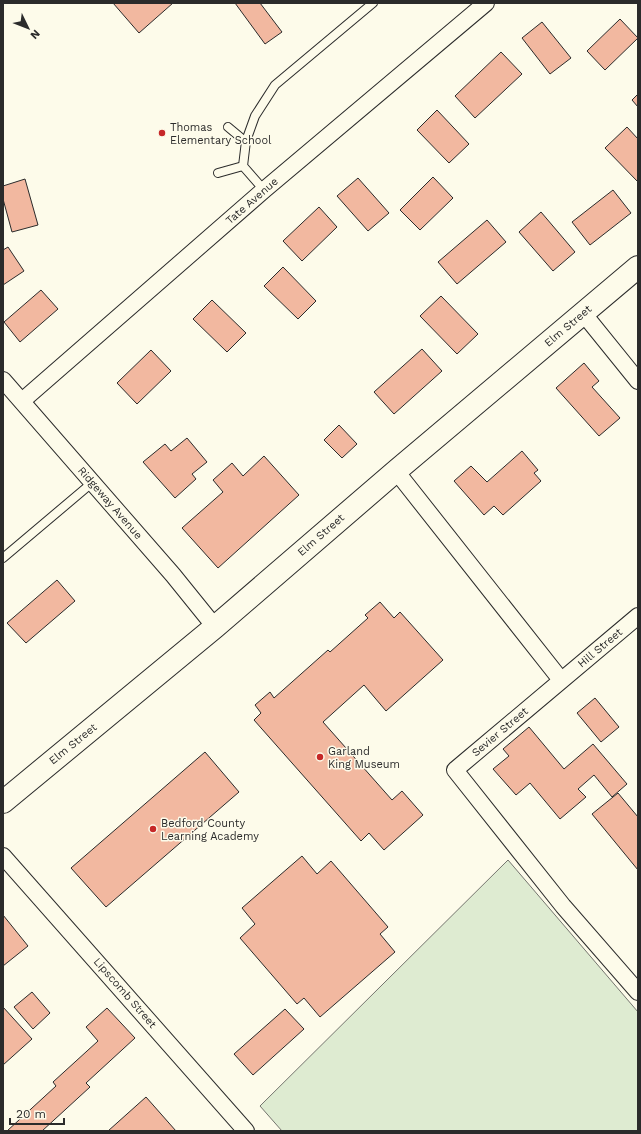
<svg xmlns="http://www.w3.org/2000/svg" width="641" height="1134" font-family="'Work Sans',sans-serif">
	<rect width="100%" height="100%" fill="#fdfbea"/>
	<path fill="#deebd1" stroke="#74746e" d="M 508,860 L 638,1012 L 638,1131 L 282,1131 L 260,1106 Z"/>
	<g fill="#f2b8a0" stroke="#2b2b2b">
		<path d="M 113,3 L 173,3 L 139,33 Z"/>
		<path d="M 235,3 L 260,3 L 282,32 L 265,44 Z"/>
		<path d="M 620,19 L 638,38 L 605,70 L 587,51 Z"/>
		<path d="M 542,22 L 571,58 L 550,74 L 522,38 Z"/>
		<path d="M 501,52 L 522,74 L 475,118 L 455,96 Z"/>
		<path d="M 638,94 L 638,107 L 632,100 Z"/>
		<path d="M 437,110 L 469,144 L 449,163 L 417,130 Z"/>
		<path d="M 627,127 L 638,139 L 638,182 L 605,148 Z"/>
		<path d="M 433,177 L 453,198 L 420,230 L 400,210 Z"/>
		<path d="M 358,178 L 389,213 L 368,231 L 337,196 Z"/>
		<path d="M 25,179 L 38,225 L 12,232 L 3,199 L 3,186 Z"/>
		<path d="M 613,190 L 631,213 L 590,245 L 572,222 Z"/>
		<path d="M 319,207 L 337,227 L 302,261 L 283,241 Z"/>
		<path d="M 541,212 L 575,252 L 553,271 L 519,232 Z"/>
		<path d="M 487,220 L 506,242 L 457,284 L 438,262 Z"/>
		<path d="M 8,247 L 24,271 L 3,285 L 3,250 Z"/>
		<path d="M 283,267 L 316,301 L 298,319 L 264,286 Z"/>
		<path d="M 41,290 L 58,309 L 20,342 L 4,322 Z"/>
		<path d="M 441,296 L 478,334 L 457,354 L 420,316 Z"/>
		<path d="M 212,300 L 246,333 L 227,352 L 193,319 Z"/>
		<path d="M 422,349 L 442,371 L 394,414 L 374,392 Z"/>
		<path d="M 151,350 L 171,371 L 137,404 L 117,383 Z"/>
		<path d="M 584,363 L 599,381 L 592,387 L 620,418 L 599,436 L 556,388 Z"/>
		<path d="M 339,425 L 357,444 L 342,458 L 324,440 Z"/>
		<path d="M 187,438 L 207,462 L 192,474 L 196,479 L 175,498 L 143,462 L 165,444 L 171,451 Z"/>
		<path d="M 522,451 L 538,470 L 534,473 L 541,481 L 503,515 L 494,506 L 484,515 L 454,481 L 471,466 L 487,482 Z"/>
		<path d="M 264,456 L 299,495 L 218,568 L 182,528 L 223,492 L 213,480 L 232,463 L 243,476 Z"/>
		<path d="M 57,580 L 75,601 L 26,643 L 7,623 Z"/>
		<path d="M 380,602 L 394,618 L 400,612 L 443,660 L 386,711 L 364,685 L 323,722 L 392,800 L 402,791 L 423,815 L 384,850 L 369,833 L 361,841 L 254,720 L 261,713 L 255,705 L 270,692 L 274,698 L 328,650 L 330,652 L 368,618 L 365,615 Z"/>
		<path d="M 595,698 L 619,727 L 601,742 L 577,713 Z"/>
		<path d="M 529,727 L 564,769 L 593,744 L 627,784 L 612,797 L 594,775 L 578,789 L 586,797 L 560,819 L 530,783 L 516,795 L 493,769 L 509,756 L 503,749 Z"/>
		<path d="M 205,752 L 239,792 L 106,907 L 71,868 Z"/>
		<path d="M 618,793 L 638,817 L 638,870 L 592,814 Z"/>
		<path d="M 302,856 L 317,874 L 331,861 L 388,927 L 380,934 L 395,952 L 320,1017 L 304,998 L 297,1004 L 240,938 L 255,924 L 242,908 Z"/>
		<path d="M 3,915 L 28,946 L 3,966 Z"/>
		<path d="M 32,992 L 50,1013 L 33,1029 L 14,1007 Z"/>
		<path d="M 3,1007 L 32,1039 L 3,1065 Z"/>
		<path d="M 107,1008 L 135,1038 L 86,1083 L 90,1087 L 42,1131 L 7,1131 L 56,1086 L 53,1082 L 98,1041 L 86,1027 Z"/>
		<path d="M 285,1009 L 304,1029 L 253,1075 L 234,1054 Z"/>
		<path d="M 146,1097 L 176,1131 L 108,1131 Z"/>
	</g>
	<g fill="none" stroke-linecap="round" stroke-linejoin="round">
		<defs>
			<g id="service">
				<path d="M 228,127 L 246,142"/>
				<path d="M 218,173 L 243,166"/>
				<path d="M 264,190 L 243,166 L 246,141 L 255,116 L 275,85 L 373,3"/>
				<path d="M 3,558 L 93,482"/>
			</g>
			<g id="minor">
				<path d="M 583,313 L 638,381"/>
				<path d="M 3,380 L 173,575 L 215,627"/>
				<path d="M 22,401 L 264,190 L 486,3"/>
				<path d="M 396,471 L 561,680"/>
				<path d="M 638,616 L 455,770 L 563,906 L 638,992"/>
				<path d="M 3,856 L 246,1131"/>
			</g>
			<path id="primary" d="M 3,802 L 215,627 L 396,471 L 638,267"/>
		</defs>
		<use href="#service" stroke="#2b2b2b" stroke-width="10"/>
		<use href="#minor" stroke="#2b2b2b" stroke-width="18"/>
		<use href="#primary" stroke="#2b2b2b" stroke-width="24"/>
		<use href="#service" stroke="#fdfbea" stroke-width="8"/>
		<use href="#minor" stroke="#fdfbea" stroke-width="16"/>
		<use href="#primary" stroke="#fdfbea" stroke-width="22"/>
	</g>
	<g fill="#c62828" stroke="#fdfbea" stroke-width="1.5">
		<circle cx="162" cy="133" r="4"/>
		<circle cx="320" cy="757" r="4"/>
		<circle cx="153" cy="829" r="4"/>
	</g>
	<g text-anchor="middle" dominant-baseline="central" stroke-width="3" stroke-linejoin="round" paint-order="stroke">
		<g font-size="11" fill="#2b2b2b" stroke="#fdfbea" text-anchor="start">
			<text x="170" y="127">Thomas<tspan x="170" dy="13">Elementary School</tspan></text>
			<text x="328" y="751">Garland<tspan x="328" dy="13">King Museum</tspan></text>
			<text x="161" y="823">Bedford County<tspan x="161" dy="13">Learning Academy</tspan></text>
		</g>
		<g font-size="11" fill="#2b2b2b" stroke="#fdfbea">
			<text transform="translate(252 201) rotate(-41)">Tate Avenue</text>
			<text transform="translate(568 326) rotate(-40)">Elm Street</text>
			<text transform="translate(110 503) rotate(49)">Ridgeway Avenue</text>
			<text transform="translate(321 535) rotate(-41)">Elm Street</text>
			<text transform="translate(600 648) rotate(-40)">Hill Street</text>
			<text transform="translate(500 732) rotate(-40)">Sevier Street</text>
			<text transform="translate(73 744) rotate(-39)">Elm Street</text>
			<text transform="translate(125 993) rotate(49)">Lipscomb Street</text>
		</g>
	</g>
	<rect width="641" height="1134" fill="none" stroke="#2b2b2b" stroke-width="8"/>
	<g transform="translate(28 28) rotate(133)" stroke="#fdfbea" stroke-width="3" paint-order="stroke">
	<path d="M0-3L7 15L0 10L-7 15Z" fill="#2b2b2b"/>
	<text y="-6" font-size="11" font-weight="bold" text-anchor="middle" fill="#2b2b2b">N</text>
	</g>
	<path d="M10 1118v6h54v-6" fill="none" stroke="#2b2b2b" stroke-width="2"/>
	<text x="16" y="1118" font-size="12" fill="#2b2b2b" stroke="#fdfbea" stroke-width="3" paint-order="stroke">20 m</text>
</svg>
